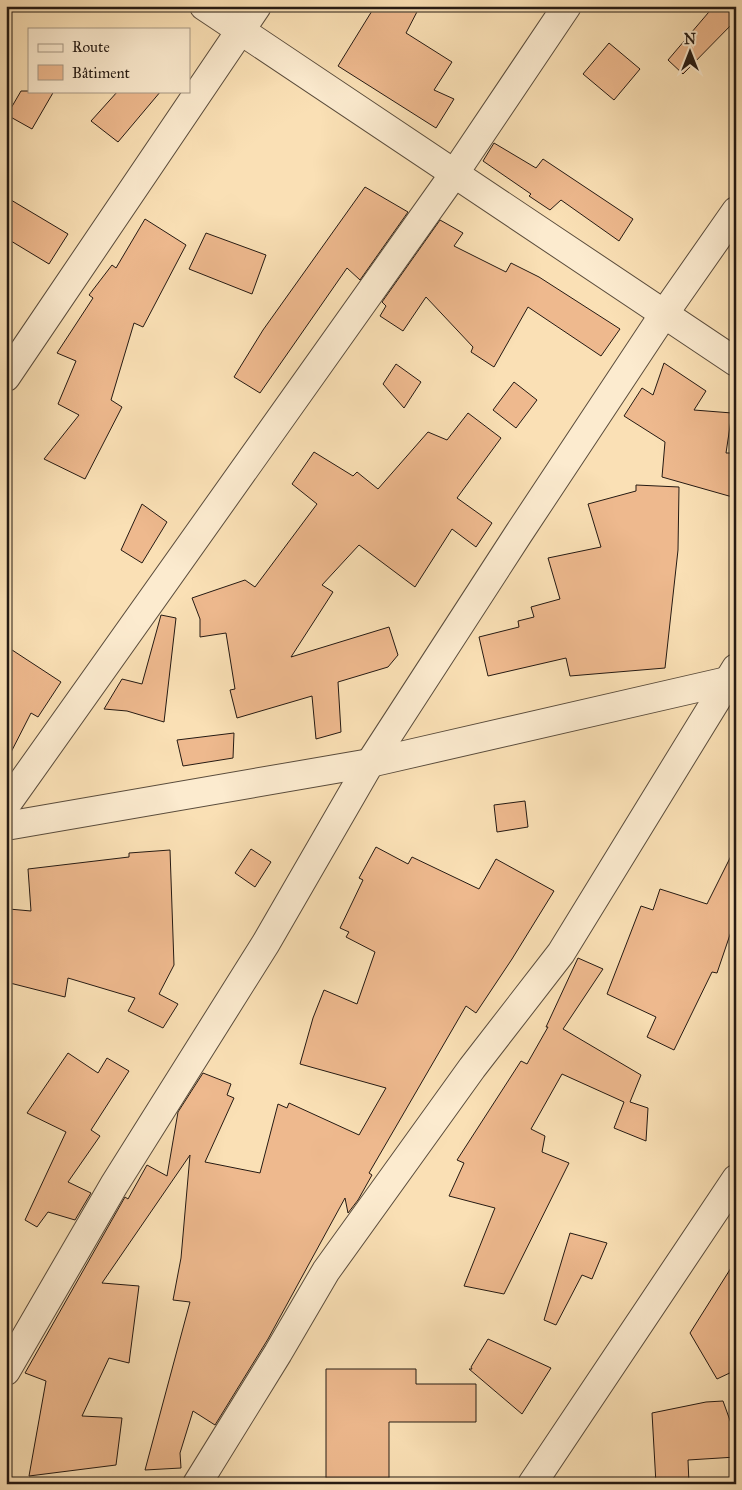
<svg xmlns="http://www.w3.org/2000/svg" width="742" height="1490" font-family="'IM FELL Great Primer',serif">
	<rect width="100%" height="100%" fill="#fae0b5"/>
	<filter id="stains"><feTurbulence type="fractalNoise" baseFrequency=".004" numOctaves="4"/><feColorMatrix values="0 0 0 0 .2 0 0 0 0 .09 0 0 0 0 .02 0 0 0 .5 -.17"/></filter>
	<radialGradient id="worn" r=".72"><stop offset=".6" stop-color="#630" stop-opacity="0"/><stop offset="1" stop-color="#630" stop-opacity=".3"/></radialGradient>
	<g fill="#eeb98e" stroke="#251a13">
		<path d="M 375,6 L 420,6 L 406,33 L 452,62 L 434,90 L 454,99 L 436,128 L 338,66 Z"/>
		<path d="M 714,6 L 736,6 L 736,20 L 683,74 L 668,60 Z"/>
		<path d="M 609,43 L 640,69 L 614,100 L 583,74 Z"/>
		<path d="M 21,91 L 54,91 L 32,129 L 7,115 Z"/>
		<path d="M 118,91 L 161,91 L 118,142 L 91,121 Z"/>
		<path d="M 494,143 L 536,168 L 543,159 L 633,219 L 619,241 L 561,200 L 550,210 L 529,196 L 531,194 L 483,161 Z"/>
		<path d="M 365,187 L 408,212 L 360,280 L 347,268 L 260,393 L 234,377 L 263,330 Z"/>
		<path d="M 6,197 L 68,234 L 49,264 L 6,238 Z"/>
		<path d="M 145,219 L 186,245 L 143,327 L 134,323 L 111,400 L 122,407 L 85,479 L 44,459 L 79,415 L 58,404 L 76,361 L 57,353 L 93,298 L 89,295 L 112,265 L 116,268 Z"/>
		<path d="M 440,220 L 463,233 L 454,246 L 506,272 L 511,263 L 539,277 L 620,329 L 601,356 L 528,307 L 494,367 L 471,352 L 473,347 L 426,297 L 403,331 L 380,316 L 386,306 L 382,302 Z"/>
		<path d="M 206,233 L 266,255 L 252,294 L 189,269 Z"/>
		<path d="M 664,363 L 706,391 L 694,410 L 732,413 L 726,453 L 736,453 L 736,498 L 662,477 L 665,442 L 624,416 L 642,388 L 653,395 Z"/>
		<path d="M 396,364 L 421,382 L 404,408 L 383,384 Z"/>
		<path d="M 514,382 L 537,400 L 516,428 L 493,410 Z"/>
		<path d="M 468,413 L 501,438 L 457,498 L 492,523 L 476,547 L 452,529 L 415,587 L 359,545 L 322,585 L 333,592 L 291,657 L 389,627 L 398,655 L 388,667 L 338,682 L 341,732 L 316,739 L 312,696 L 237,718 L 230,690 L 235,689 L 226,633 L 200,637 L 200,619 L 192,598 L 245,580 L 255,587 L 317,504 L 292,484 L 314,452 L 353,476 L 357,472 L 378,489 L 428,432 L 447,440 Z"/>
		<path d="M 636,485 L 679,487 L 678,550 L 665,668 L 570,676 L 566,658 L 488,676 L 479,637 L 519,627 L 518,621 L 534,617 L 531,607 L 560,599 L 548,558 L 601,547 L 588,504 L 636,491 Z"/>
		<path d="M 142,504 L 167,522 L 142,563 L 121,550 Z"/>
		<path d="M 161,615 L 176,618 L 164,722 L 127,711 L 104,709 L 122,679 L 142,684 Z"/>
		<path d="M 6,646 L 61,682 L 38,717 L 31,713 L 6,762 Z"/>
		<path d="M 234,733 L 233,758 L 183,766 L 177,740 Z"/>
		<path d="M 525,801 L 528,827 L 497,832 L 494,805 Z"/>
		<path d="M 736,846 L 736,917 L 717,973 L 712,972 L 674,1050 L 647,1037 L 656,1017 L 607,994 L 641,906 L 653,910 L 660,889 L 707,904 Z"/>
		<path d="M 376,847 L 408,864 L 412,857 L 479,889 L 496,859 L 554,891 L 512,959 L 476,1013 L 466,1006 L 369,1173 L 372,1175 L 358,1200 L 348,1213 L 345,1198 L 268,1339 L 215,1425 L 193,1411 L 180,1453 L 181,1468 L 145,1470 L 190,1302 L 173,1300 L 181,1258 L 190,1155 L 102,1283 L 139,1286 L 129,1363 L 109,1358 L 82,1416 L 122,1418 L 116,1465 L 29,1476 L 46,1381 L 25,1373 L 125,1197 L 128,1199 L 147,1165 L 167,1176 L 178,1112 L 203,1073 L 231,1084 L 227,1095 L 234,1098 L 205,1162 L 260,1173 L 278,1104 L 287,1108 L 289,1103 L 359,1135 L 386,1088 L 300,1064 L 313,1018 L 324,990 L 357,1004 L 375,952 L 346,937 L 349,932 L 340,928 L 363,880 L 359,878 Z"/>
		<path d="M 251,849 L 271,862 L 255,887 L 235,873 Z"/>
		<path d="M 170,850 L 174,965 L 159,994 L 178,1004 L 163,1028 L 128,1011 L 135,998 L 68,978 L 65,997 L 6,982 L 6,930 L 9,909 L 31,911 L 28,869 L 129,857 L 129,853 Z"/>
		<path d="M 578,958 L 603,969 L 563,1029 L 641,1075 L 630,1102 L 648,1108 L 646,1141 L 614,1128 L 624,1102 L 562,1074 L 531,1129 L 545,1136 L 542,1152 L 569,1163 L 504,1294 L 464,1286 L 495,1208 L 449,1196 L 464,1163 L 457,1160 L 521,1061 L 527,1064 L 548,1027 L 546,1027 Z"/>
		<path d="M 68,1053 L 98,1073 L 107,1058 L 129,1071 L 91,1130 L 100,1136 L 68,1182 L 91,1193 L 75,1220 L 48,1212 L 37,1227 L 25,1220 L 66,1132 L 27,1113 Z"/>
		<path d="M 570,1233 L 607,1243 L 592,1279 L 582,1275 L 556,1325 L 544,1320 Z"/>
		<path d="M 736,1260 L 736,1370 L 717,1379 L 690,1333 Z"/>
		<path d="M 488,1339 L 551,1368 L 522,1414 L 469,1369 L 472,1369 L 471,1367 Z"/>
		<path d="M 326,1369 L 416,1369 L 416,1384 L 476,1384 L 476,1422 L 389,1422 L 389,1478 L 326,1478 Z"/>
		<path d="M 723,1401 L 736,1437 L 736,1457 L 688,1460 L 689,1484 L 656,1484 L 652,1413 L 706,1402 Z"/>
	</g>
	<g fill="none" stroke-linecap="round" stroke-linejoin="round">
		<defs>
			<g id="minor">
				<path d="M 204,6 L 736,362"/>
				<path d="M 6,377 L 257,6"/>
				<path d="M 6,805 L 454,174 L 567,6"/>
				<path d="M 6,826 L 370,763 L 736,679"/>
				<path d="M 6,1371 L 114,1185 L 266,943 L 370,763 L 519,533 L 664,314 L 736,211"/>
				<path d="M 197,1484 L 278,1353 L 326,1271 L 472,1068 L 561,953 L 736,668"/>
				<path d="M 532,1484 L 736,1179"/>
			</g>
		</defs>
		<use href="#minor" stroke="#5a4c3c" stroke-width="30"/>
		<use href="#minor" stroke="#fcebcf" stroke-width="28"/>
	</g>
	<rect width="742" height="1490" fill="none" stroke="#fae0b5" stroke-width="25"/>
	<rect x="8" y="8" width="727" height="1475" fill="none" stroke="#251a13" stroke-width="2.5"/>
	<rect x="12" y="12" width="717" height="1465" fill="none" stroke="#251a13"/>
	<rect x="28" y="28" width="162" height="65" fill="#fcebcf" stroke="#a69784"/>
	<rect x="38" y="44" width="25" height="8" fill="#fcebcf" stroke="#a69784"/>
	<text x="72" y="52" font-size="15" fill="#251a13">Route</text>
	<rect x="38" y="65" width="25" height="15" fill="#eeb98e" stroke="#a69784"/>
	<text x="72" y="78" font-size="15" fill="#251a13">Bâtiment</text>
	<g transform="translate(690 52)" stroke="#fcebcf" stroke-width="4" paint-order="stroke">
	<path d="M0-4L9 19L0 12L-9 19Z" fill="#251a13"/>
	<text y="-8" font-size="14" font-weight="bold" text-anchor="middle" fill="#251a13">N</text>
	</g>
	<rect width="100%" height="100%" filter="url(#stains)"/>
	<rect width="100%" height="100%" fill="url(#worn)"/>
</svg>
